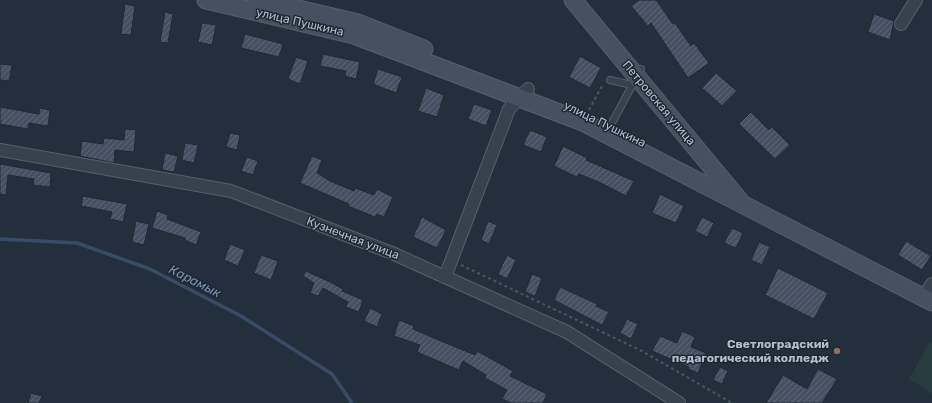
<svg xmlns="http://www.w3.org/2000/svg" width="932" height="403" font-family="Rubik,sans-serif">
	<defs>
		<pattern id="building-hatch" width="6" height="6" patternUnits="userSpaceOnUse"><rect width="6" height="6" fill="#455162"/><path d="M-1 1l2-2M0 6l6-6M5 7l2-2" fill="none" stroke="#5d6877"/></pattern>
	</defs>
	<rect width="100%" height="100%" fill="#242f3e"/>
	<path fill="#263c3f" d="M 930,342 L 932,343 L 932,393 L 909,379 Z"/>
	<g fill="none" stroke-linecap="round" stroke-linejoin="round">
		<path stroke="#394c67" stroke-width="3.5" d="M 0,239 L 77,243 L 150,269 L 241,316 L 332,374 L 352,403"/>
	</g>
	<g fill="url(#building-hatch)" stroke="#1f2835">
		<path d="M 639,0 L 656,0 L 673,24 L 675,23 L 691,46 L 694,43 L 709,63 L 688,78 L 651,23 L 648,26 L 631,6 Z"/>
		<path d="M 125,4 L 135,6 L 131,35 L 121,34 Z"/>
		<path d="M 165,12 L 173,14 L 168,43 L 160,42 Z"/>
		<path d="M 874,14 L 894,21 L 890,40 L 868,32 Z"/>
		<path d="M 202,23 L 216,25 L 212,45 L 198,42 Z"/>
		<path d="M 245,34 L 283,44 L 279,57 L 241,48 Z"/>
		<path d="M 323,54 L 360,62 L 356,79 L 345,76 L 346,71 L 320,66 Z"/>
		<path d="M 580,56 L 601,68 L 590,88 L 569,77 Z"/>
		<path d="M 296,57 L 308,61 L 300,84 L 288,79 Z"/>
		<path d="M 0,64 L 12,65 L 9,81 L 0,80 Z"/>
		<path d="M 378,69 L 402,77 L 396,93 L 373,84 Z"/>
		<path d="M 716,73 L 737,91 L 722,106 L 702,88 Z"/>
		<path d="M 426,88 L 444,95 L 437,117 L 418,111 Z"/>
		<path d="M 474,104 L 492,110 L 486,126 L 468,119 Z"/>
		<path d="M 0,107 L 39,114 L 40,108 L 50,110 L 48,126 L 29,123 L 28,129 L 0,124 Z"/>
		<path d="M 751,112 L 769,130 L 772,127 L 790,145 L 775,159 L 739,124 Z"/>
		<path d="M 125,129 L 136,130 L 134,152 L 115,150 L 114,163 L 80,156 L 82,141 L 103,144 L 104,138 L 124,140 Z"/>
		<path d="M 530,130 L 547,137 L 541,152 L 523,145 Z"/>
		<path d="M 230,133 L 240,135 L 237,150 L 226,147 Z"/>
		<path d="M 185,143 L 198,145 L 194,163 L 182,160 Z"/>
		<path d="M 563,146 L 587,158 L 586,160 L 634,181 L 626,196 L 599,182 L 579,174 L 577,177 L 554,166 Z"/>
		<path d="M 165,153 L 178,156 L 174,172 L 162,170 Z"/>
		<path d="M 312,156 L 322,160 L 317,173 L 330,181 L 354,191 L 355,188 L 374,195 L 377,189 L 393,197 L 384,217 L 377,214 L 375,217 L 348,206 L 349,204 L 300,183 Z"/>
		<path d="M 247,157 L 258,161 L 253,175 L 241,171 Z"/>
		<path d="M 0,164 L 51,173 L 50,187 L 33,185 L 34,179 L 8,175 L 6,195 L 0,194 Z"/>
		<path d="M 660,194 L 684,206 L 676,223 L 652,213 Z"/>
		<path d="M 83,196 L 127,204 L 123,222 L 110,219 L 112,212 L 81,206 Z"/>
		<path d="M 157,211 L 168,215 L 167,219 L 201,232 L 196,245 L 185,240 L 185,238 L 152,228 Z"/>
		<path d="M 422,217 L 446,230 L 437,248 L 413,237 Z"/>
		<path d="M 702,217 L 714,223 L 707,237 L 695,231 Z"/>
		<path d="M 136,221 L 149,224 L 144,245 L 132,242 Z"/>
		<path d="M 488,221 L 497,225 L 489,244 L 481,240 Z"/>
		<path d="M 732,228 L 743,233 L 736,248 L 724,243 Z"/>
		<path d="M 906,241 L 931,256 L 922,270 L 898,255 Z"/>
		<path d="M 759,242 L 770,247 L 762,265 L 751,260 Z"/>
		<path d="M 230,244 L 245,250 L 238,266 L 224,260 Z"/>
		<path d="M 261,255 L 278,261 L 271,280 L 254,273 Z"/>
		<path d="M 507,255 L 516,260 L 507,279 L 498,274 Z"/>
		<path d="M 778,268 L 828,293 L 814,319 L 765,295 Z"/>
		<path d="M 306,271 L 328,281 L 343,289 L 342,291 L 363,300 L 359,312 L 346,307 L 348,302 L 323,288 L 318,296 L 310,293 L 314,283 L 303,276 Z"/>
		<path d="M 532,274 L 542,278 L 535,296 L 525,292 Z"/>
		<path d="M 560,287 L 597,304 L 596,306 L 609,312 L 602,325 L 554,300 Z"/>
		<path d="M 370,308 L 382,314 L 377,327 L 364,321 Z"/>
		<path d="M 627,319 L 638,324 L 631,339 L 620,333 Z"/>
		<path d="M 399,320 L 414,326 L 413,329 L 436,339 L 475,355 L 477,351 L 513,371 L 510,376 L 547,394 L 543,403 L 511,403 L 502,399 L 507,390 L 485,378 L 486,375 L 463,361 L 459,370 L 417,352 L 420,345 L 394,336 Z"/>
		<path d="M 682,331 L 695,337 L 691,347 L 706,353 L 698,373 L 688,369 L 689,367 L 652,351 L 660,336 L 677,343 Z"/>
		<path d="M 720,367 L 728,371 L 722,384 L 713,380 Z"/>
		<path d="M 818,369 L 837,379 L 822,403 L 766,403 L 783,375 L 807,389 Z"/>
		<path d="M 31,393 L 42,396 L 39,403 L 28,403 Z"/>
	</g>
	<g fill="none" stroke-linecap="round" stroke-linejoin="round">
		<defs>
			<g id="lane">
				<path d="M 610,80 L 632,85"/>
				<path d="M 607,132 L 641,69"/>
			</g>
			<g id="street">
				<path d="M 901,24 L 916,0"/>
				<path d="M 0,150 L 231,191 L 392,253 L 567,332 L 679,403"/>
				<path d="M 445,277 L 509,109 L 528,89"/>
				<path d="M 928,290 L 932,284"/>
			</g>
			<g id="secondary">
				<path d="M 206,0 L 354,35 L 583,122 L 932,302"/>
				<path d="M 260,0 L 358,23 L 424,49"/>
				<path d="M 573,0 L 740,201"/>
			</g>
		</defs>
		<use href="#lane" stroke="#565f6c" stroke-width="8"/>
		<use href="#street" stroke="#565f6c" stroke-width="14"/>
		<use href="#secondary" stroke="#565f6c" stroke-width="19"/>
		<g stroke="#44595c" stroke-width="2" stroke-dasharray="3 3" stroke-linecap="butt">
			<path d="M 589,110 L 603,84"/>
			<path d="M 461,265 L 642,351 L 732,403"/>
		</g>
		<use href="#lane" stroke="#38414e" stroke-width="6"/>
		<use href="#street" stroke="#38414e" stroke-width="12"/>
		<use href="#secondary" stroke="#465061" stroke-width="17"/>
	</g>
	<circle fill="#8d6e63" stroke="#1d2633" stroke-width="1.5" cx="837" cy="351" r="4"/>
	<g text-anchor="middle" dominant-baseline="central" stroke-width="3" stroke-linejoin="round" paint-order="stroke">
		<g font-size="12" fill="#b4bcc9" stroke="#1d2633">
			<text transform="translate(300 22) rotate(13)">улица Пушкина</text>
			<text transform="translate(659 103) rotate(50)">Петровская улица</text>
			<text transform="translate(605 124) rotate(26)">улица Пушкина</text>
			<text transform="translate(353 238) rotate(21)">Кузнечная улица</text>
		</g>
		<g font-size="12" font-weight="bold" fill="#b4bcc9" stroke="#1d2633" text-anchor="end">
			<text x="829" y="344">Светлоградский<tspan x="829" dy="14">педагогический колледж</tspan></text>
		</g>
		<g font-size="13" font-style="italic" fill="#7c92b1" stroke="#1d2633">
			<text transform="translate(195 281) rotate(27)">Карамык</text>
		</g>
	</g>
</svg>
